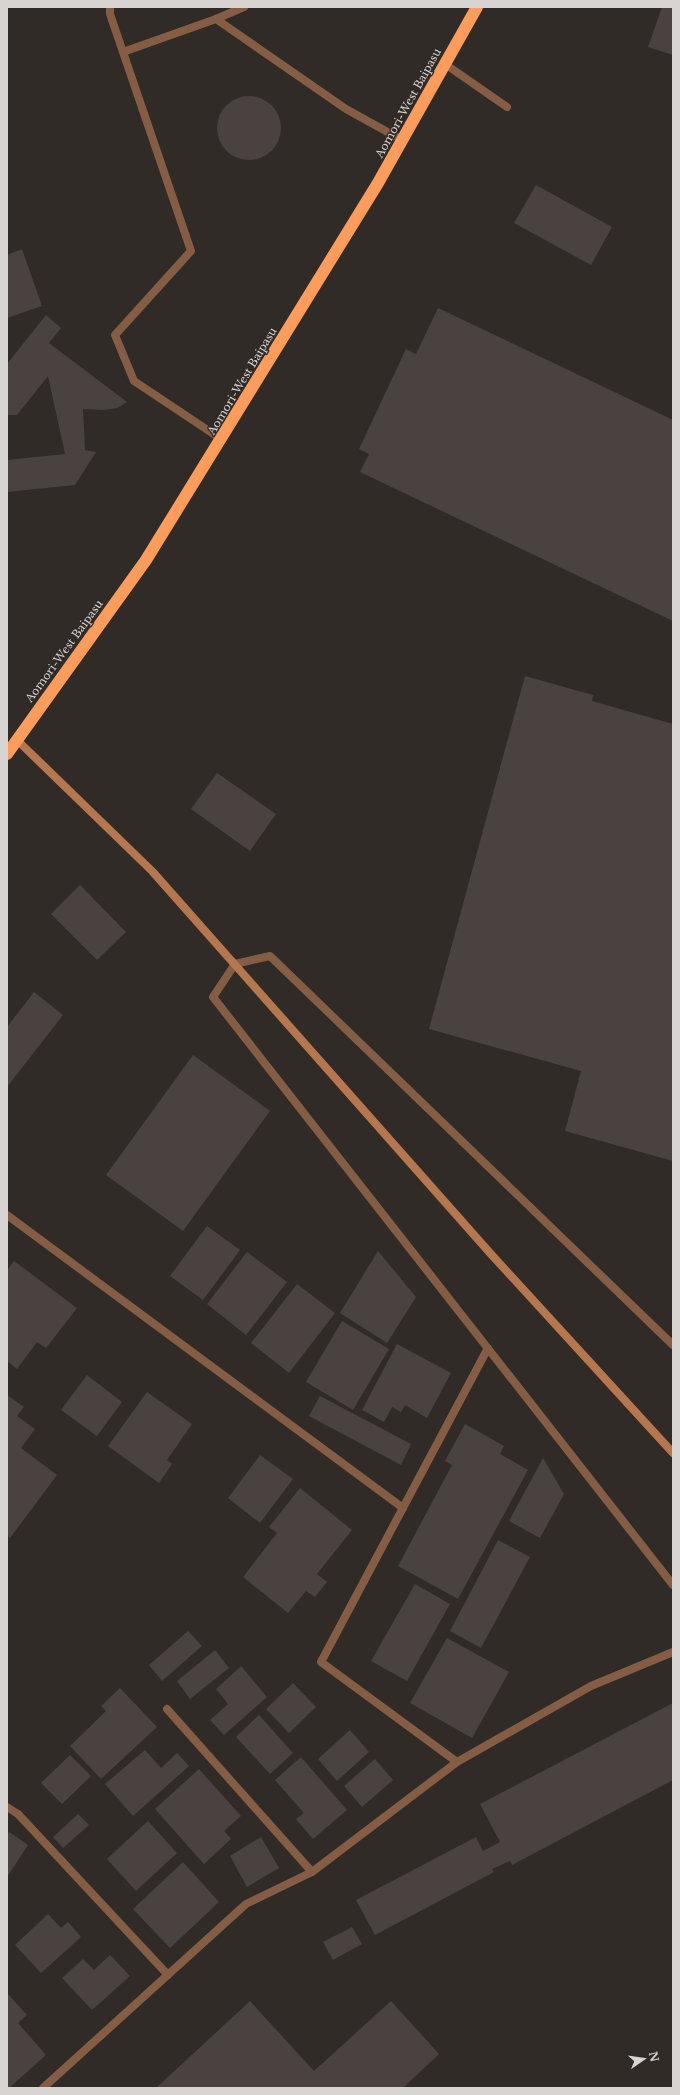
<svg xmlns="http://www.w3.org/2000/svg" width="680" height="2095" font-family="'Libre Baskerville',serif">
	<rect width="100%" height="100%" fill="#302b27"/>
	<g fill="#494241">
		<path d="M 662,7 L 673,7 L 673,55 L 648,47 Z"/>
		<circle cx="249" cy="128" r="32"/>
		<path d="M 536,185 L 612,227 L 591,265 L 514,223 Z"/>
		<path d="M 22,249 L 42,306 L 7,318 L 7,255 Z"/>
		<path d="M 438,308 L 673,420 L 673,621 L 360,472 L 369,454 L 359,449 L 406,349 L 416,354 Z"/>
		<path d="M 46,315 L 61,328 L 49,343 L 127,402 L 117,408 L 103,410 L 83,409 L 85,450 L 96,452 L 75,485 L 7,492 L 7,460 L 65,454 L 48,376 L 17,415 L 7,415 L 7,364 Z"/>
		<path d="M 525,676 L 593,695 L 592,701 L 673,724 L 673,1161 L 565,1131 L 581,1071 L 429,1029 Z"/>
		<path d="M 217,773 L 276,814 L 250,851 L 191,809 Z"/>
		<path d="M 80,885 L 126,932 L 97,960 L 51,914 Z"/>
		<path d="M 34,992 L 63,1015 L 7,1087 L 7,1027 Z"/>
		<path d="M 193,1055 L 270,1111 L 183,1231 L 106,1175 Z"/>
		<path d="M 207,1226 L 240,1250 L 203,1300 L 170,1276 Z"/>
		<path d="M 378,1251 L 416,1297 L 387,1343 L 340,1313 Z"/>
		<path d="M 247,1252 L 287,1282 L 246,1335 L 207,1304 Z"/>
		<path d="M 14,1261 L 77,1308 L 46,1348 L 37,1342 L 17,1369 L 7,1361 L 7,1270 Z"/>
		<path d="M 297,1284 L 335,1313 L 289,1373 L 251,1343 Z"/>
		<path d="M 342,1321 L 389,1349 L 353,1410 L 306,1382 Z"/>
		<path d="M 397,1344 L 451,1373 L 427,1418 L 405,1405 L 401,1412 L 392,1407 L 384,1422 L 362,1410 Z"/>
		<path d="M 87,1375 L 122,1402 L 97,1436 L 61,1410 Z"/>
		<path d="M 147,1392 L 192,1424 L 167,1460 L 172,1464 L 159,1483 L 108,1446 Z"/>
		<path d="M 7,1395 L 24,1407 L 17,1416 L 35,1429 L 21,1448 L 57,1475 L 10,1538 L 7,1535 Z"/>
		<path d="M 320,1396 L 411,1444 L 401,1465 L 309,1416 Z"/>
		<path d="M 465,1424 L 504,1446 L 500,1454 L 528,1470 L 458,1599 L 398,1566 L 452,1465 L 445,1461 Z"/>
		<path d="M 260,1455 L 293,1479 L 260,1523 L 228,1498 Z"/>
		<path d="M 543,1458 L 564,1494 L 540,1538 L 509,1521 Z"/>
		<path d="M 300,1488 L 352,1530 L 317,1574 L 327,1582 L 315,1597 L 306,1591 L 288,1613 L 243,1577 L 277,1533 L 269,1527 Z"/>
		<path d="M 498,1540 L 530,1557 L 481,1648 L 450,1631 Z"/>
		<path d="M 415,1584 L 450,1604 L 407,1681 L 371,1661 Z"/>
		<path d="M 188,1631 L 202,1646 L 162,1681 L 149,1665 Z"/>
		<path d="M 447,1638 L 509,1672 L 472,1738 L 410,1703 Z"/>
		<path d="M 215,1650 L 229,1668 L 190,1699 L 177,1681 Z"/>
		<path d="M 241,1666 L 267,1697 L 224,1735 L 210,1720 L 228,1704 L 216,1689 Z"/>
		<path d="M 293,1683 L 316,1707 L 289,1733 L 266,1709 Z"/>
		<path d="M 120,1688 L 157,1727 L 101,1779 L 70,1746 L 106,1711 L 101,1706 Z"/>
		<path d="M 673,1703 L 673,1780 L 512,1865 L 510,1861 L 492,1869 L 494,1872 L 375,1935 L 356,1900 L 476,1837 L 483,1851 L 500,1842 L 480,1804 Z"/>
		<path d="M 259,1715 L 293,1753 L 270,1774 L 236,1737 Z"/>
		<path d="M 350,1730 L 369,1752 L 337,1781 L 318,1759 Z"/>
		<path d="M 145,1750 L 161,1768 L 177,1753 L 189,1766 L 133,1816 L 105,1784 Z"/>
		<path d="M 70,1755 L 91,1776 L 62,1804 L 41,1783 Z"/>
		<path d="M 301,1757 L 347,1810 L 313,1839 L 296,1819 L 304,1813 L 275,1780 Z"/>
		<path d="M 375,1759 L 393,1780 L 362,1807 L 344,1786 Z"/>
		<path d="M 199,1769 L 241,1816 L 224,1831 L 231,1839 L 204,1864 L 155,1809 Z"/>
		<path d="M 78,1814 L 89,1825 L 63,1848 L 53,1837 Z"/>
		<path d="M 148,1821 L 177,1853 L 136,1891 L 107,1859 Z"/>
		<path d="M 9,1832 L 28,1845 L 7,1877 L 7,1836 Z"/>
		<path d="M 261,1837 L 279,1868 L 247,1887 L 230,1856 Z"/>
		<path d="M 183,1862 L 219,1902 L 170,1948 L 133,1909 Z"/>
		<path d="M 48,1914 L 61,1928 L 68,1922 L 81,1937 L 41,1973 L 15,1945 Z"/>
		<path d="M 352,1927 L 362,1944 L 333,1960 L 323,1942 Z"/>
		<path d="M 110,1955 L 130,1976 L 92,2010 L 62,1978 L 83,1959 L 94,1970 Z"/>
		<path d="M 7,1993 L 27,2015 L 18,2023 L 46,2055 L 9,2088 L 7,2088 Z"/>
		<path d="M 250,2001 L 314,2071 L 391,2001 L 439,2054 L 403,2088 L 156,2088 Z"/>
	</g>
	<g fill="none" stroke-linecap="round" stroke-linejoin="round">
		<g stroke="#845d44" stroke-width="8">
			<path d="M 110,7 L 110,14 L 191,251 L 115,335 L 134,381 L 221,439"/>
			<path d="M 216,19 L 346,109 L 402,140"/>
			<path d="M 123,52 L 216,19 L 244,7"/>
			<path d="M 445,64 L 507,107"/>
			<path d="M 7,1807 L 18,1814"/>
		</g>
		<g stroke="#845d44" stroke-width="8">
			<path d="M 7,1215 L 403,1508"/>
			<path d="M 673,1345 L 270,956 L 235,964 L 213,997 L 673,1585"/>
			<path d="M 167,1709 L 312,1872"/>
			<path d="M 457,1762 L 321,1662 L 488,1348"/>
			<path d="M 18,1814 L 168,1975"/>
			<path d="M 43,2088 L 246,1904 L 312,1872 L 457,1762 L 591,1686 L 673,1652"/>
		</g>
		<path stroke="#b6774e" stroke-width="8" d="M 17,740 L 152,871 L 490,1253 L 673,1453"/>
		<path stroke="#fe9d5b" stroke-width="12" d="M 7,754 L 146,560 L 378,183 L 477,7"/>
	</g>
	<g text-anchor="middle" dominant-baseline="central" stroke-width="3" stroke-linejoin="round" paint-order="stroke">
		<g font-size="11" fill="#d7d4d1" stroke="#302b27">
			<text transform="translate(408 103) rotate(-61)">Aomori-West Baipasu</text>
			<text transform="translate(242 381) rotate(-59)">Aomori-West Baipasu</text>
			<text transform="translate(64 651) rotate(-54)">Aomori-West Baipasu</text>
		</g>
	</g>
	<rect width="680" height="2095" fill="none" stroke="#d7d4d1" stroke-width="16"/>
	<g transform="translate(644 2059) rotate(77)" stroke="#302b27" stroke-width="3" paint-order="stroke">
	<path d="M0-3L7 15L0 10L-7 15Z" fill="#d7d4d1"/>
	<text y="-6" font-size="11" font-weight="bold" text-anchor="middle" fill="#d7d4d1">N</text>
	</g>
</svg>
